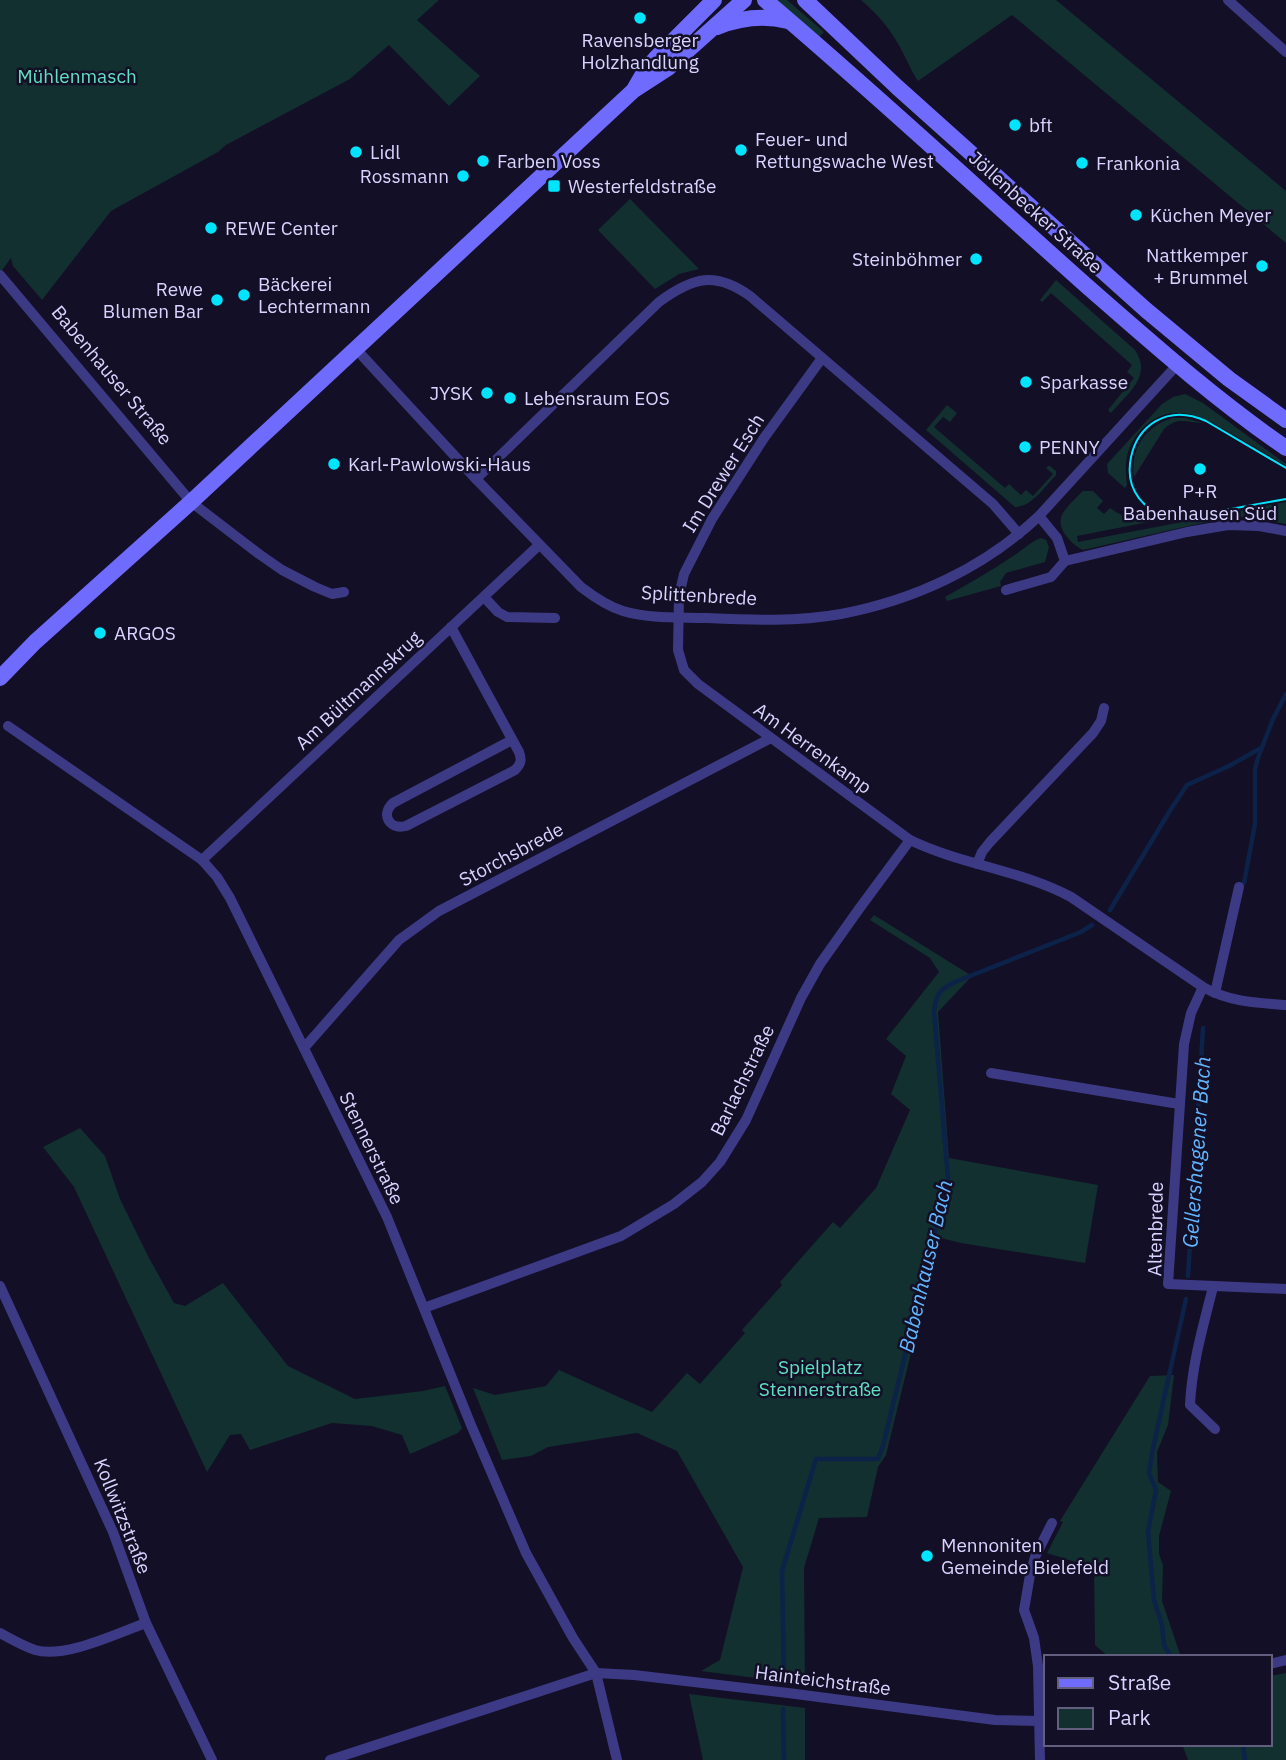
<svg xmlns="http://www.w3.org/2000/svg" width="1286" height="1760" font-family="'IBM Plex Sans',sans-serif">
	<rect width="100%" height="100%" fill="#130f26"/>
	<g fill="#12302f">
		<path d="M 0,0 L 439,0 L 417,20 L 480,76 L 449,106 L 389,45 L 350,79 L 226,145 L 218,152 L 111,211 L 42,300 L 13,266 L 11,258 L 0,273 Z"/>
		<path d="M 777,0 L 787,0 L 824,32 L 819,37 Z"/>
		<path d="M 861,0 L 1056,0 L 1286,191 L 1286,243 L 1012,15 L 918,81 C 910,69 905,55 897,42 C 888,26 875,12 861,0 Z"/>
		<path d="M 630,199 L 699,269 L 679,274 L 655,289 L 598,230 Z"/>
		<path d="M 1056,280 L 1135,350 C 1153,376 1127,394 1111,413 L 1108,410 L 1134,378 L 1127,372 L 1132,365 L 1051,293 L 1042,302 L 1040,300 Z"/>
		<path d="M 1185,394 L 1203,403 L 1286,464 L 1286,466 C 1270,456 1255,447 1239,438 C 1208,420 1173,396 1141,430 C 1126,446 1124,464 1127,485 L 1125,488 L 1108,473 L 1107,464 L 1162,404 L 1173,397 Z"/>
		<path d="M 947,405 L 957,413 L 950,422 L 943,417 L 934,427 L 1005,488 L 1009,484 L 1021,495 L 1026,490 L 1033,496 L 1053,474 L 1046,468 L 1048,466 L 1050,466 L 1056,471 L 1056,475 C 1045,486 1032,507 1015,507 L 926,430 Z"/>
		<path d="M 1173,418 L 1185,418 L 1203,423 C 1186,423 1179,416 1164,429 L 1134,477 C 1130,447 1146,426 1173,418 Z"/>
		<path d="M 1083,491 L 1093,491 L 1103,501 L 1097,508 L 1104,514 L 1110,508 C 1122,517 1134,520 1148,518 C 1155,517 1158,515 1164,519 L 1077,536 L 1078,542 L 1286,502 L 1286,524 L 1242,517 L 1197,524 L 1083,550 C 1071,544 1054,527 1063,513 C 1068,505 1076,498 1083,491 Z"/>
		<path d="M 1041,538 L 1046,540 L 1049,547 L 1045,562 L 1006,573 L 1000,582 L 1001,586 L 947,601 L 945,597 C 968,584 991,571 1013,556 C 1022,551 1031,541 1041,538 Z"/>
		<path d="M 874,915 L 972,976 L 938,1012 L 949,1158 L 1098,1185 L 1085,1263 L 961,1243 L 937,1237 L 920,1316 L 886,1455 L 878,1467 L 867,1517 L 819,1518 L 804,1568 L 805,1684 L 701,1671 L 720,1660 L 743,1567 L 677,1451 L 637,1433 L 548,1447 L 531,1456 L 502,1460 L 473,1388 L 495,1395 L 546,1386 L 559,1370 L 652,1412 L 687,1373 L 700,1384 L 745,1333 L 742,1330 L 782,1285 L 780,1282 L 833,1222 L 840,1228 L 876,1188 L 910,1110 L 891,1094 L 906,1056 L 886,1039 L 939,972 L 930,958 L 870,920 Z"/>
		<path d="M 80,1128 L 105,1156 L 120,1199 L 148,1256 L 174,1303 L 185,1306 L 223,1283 L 288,1366 L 355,1399 L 423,1391 L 445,1386 L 462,1428 L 458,1433 L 410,1454 L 402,1435 L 372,1426 L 332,1423 L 250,1450 L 241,1434 L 230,1435 L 207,1472 L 74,1187 L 43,1147 Z"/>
		<path d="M 1174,1375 L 1168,1425 L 1157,1452 L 1158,1482 L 1171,1491 L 1159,1536 L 1159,1554 L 1163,1565 L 1162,1601 L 1181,1657 L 1109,1657 L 1095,1645 L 1094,1568 L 1047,1553 L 1063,1522 L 1060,1521 L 1150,1376 Z"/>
		<path d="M 1286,1673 L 1286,1760 L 1188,1760 L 1182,1744 L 1270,1744 L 1270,1676 Z"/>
		<path d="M 689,1694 L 805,1708 L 805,1760 L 703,1760 Z"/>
	</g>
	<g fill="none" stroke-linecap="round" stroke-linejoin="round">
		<g stroke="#0c2248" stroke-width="4.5">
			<path d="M 1244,883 L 1255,824 L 1255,769 L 1258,758 L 1273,719 L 1286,694"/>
			<path d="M 1110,910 L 1171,809 L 1187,785 L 1229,766 L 1261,748"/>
			<path d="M 1188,1276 L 1203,1028"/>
			<path d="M 1171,1657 L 1164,1645 L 1162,1625 L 1154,1600 L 1148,1532 L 1156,1490 L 1149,1473 L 1153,1448 L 1186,1299"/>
			<path d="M 784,1679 L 782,1571 L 816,1459 L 878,1459 L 883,1446 L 948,1178 L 934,1012 C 936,994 939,990 955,982 L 1081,932 L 1092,925"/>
			<path d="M 783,1709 L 784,1760"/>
			<path d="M 1241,1744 L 1243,1746 L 1245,1760"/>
		</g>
		<g stroke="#3d3a85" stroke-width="10">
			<path d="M 1228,0 L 1286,52"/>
			<path d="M 0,275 L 191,502 L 259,554 L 282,570 L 315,587 L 332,594 L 344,592"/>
			<path d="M 356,349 L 476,479 L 581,587 C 594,597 607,606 623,611 C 649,619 680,617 707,618 C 751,620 797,622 841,614 C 914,600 984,568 1039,516 L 1177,365"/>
			<path d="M 822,358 L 764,438 L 712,519 L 684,574 L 679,596 L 678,650 L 684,670 L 698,684 L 910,840 C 962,865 1021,870 1071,897 L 1203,987 C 1229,1002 1257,1003 1286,1005"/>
			<path d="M 476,479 L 659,302 C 693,277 715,271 750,296 L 993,504 L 1019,534"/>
			<path d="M 1039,516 L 1057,538 L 1065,561 L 1187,532 L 1228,525 L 1259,526 L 1286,531"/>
			<path d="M 1006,590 L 1051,577 L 1065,561"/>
			<path d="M 484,597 L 498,612 L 507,617 L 555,618"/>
			<path d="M 451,627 L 519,752 C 522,760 521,764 515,770 L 406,826 C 390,830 380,815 393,803 L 512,740"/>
			<path d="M 8,726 L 202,860 L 217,877 L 230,898 L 387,1217 L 471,1425 L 526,1553 L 573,1638 L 596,1673 L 617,1760"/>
			<path d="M 202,860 L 538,546"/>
			<path d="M 977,864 L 982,852 L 990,842 L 1093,733 L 1101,721 L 1104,708"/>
			<path d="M 1203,987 L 1191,1013 L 1184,1044 L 1168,1284 L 1286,1289"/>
			<path d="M 1215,993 L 1239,887"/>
			<path d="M 304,1048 L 399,940 L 439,911 L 771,738"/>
			<path d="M 991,1073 L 1179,1104"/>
			<path d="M 0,1286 L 113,1532 L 146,1623 L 212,1760"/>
			<path d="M 1213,1287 C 1203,1327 1192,1364 1190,1405 L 1215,1429"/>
			<path d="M 424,1308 L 621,1236 L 674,1204 L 702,1182 L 720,1162 L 746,1120 L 801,998 L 820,964 L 859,909 L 910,840"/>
			<path d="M 0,1633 C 11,1639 23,1646 35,1650 C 65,1659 117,1633 146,1623"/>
			<path d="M 1270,1664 L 1286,1660"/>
			<path d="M 330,1760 L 596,1673 L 634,1675 L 788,1693 L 995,1720 L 1040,1721 L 1046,1719"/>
			<path d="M 1040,1760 L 1038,1666 L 1034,1638 L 1024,1610 L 1030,1575 L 1035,1557 L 1052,1523"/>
		</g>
		<g stroke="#6f6bff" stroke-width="16">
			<path d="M 765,0 C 875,93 981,192 1089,288 C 1153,344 1216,400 1286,448"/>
			<path d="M 805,0 L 897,87 L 1146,310 L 1229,379 L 1286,420"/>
			<path d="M 717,27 C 740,18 764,15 788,21"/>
			<path d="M 635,88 L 646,69 L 655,59 L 714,0"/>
			<path d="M 0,678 L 35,642 L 191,502 L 634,90 L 668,68 L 744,0"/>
		</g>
		<path stroke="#00e5ff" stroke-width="2" d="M 1286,468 L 1206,421 C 1125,385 1094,520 1186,517 L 1286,499"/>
	</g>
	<g fill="#00e5ff" stroke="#130f26" stroke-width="2.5">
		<circle cx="640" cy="18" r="7"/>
		<circle cx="1015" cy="125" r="7"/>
		<circle cx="741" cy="150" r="7"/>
		<circle cx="356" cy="152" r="7"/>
		<circle cx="483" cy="161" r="7"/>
		<circle cx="1082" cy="163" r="7"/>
		<circle cx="463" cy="176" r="7"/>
		<rect x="547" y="179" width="14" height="14" rx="3.5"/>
		<circle cx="1136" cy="215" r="7"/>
		<circle cx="211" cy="228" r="7"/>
		<circle cx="976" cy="259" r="7"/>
		<circle cx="1262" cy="266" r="7"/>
		<circle cx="244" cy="295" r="7"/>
		<circle cx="217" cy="300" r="7"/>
		<circle cx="1026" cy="382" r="7"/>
		<circle cx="487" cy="393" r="7"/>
		<circle cx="510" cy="398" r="7"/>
		<circle cx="1025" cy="447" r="7"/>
		<circle cx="334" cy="464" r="7"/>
		<circle cx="1200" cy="469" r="7"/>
		<circle cx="100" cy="633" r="7"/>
		<circle cx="927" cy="1556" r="7"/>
	</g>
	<g text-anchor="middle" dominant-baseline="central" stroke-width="5" stroke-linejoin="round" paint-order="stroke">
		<g font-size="19" fill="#d9d4ff" stroke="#130f26" text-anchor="start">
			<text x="640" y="40" text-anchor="middle">Ravensberger<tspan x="640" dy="22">Holzhandlung</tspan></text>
			<text x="1029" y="125">bft</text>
			<text x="755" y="139">Feuer- und<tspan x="755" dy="22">Rettungswache West</tspan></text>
			<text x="370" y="152">Lidl</text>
			<text x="497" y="161">Farben Voss</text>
			<text x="1096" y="163">Frankonia</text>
			<text x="449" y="176" text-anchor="end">Rossmann</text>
			<text x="568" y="186">Westerfeldstraße</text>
			<text x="1150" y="215">Küchen Meyer</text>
			<text x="225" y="228">REWE Center</text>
			<text x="1248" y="255" text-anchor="end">Nattkemper<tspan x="1248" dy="22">+ Brummel</tspan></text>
			<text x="962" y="259" text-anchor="end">Steinböhmer</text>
			<text x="258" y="284">Bäckerei<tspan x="258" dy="22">Lechtermann</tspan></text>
			<text x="203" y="289" text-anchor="end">Rewe<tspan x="203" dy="22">Blumen Bar</tspan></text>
			<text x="1040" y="382">Sparkasse</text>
			<text x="473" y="393" text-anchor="end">JYSK</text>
			<text x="524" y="398">Lebensraum EOS</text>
			<text x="1039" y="447">PENNY</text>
			<text x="348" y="464">Karl-Pawlowski-Haus</text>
			<text x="1200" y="491" text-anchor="middle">P+R<tspan x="1200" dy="22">Babenhausen Süd</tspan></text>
			<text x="114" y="633">ARGOS</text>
			<text x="941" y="1545">Mennoniten<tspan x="941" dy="22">Gemeinde Bielefeld</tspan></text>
		</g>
		<g font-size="19" fill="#5fe0c0" stroke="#130f26">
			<text x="77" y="76">Mühlenmasch</text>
			<text x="820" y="1367">Spielplatz<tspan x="820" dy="22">Stennerstraße</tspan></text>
		</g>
		<g font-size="19" fill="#d9d4ff" stroke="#130f26">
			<text transform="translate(1036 212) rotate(42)">Jöllenbecker Straße</text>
			<text transform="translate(112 375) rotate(50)">Babenhauser Straße</text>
			<text transform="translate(723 473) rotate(-58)">Im Drewer Esch</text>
			<text transform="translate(699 595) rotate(3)">Splittenbrede</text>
			<text transform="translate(358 690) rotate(-43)">Am Bültmannskrug</text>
			<text transform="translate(813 748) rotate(36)">Am Herrenkamp</text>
			<text transform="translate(511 854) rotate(-28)">Storchsbrede</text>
			<text transform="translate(742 1080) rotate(-64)">Barlachstraße</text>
			<text transform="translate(372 1148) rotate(64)">Stennerstraße</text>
			<text transform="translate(1155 1229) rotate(-89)">Altenbrede</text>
			<text transform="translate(123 1516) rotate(68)">Kollwitzstraße</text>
			<text transform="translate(823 1680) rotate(7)">Hainteichstraße</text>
		</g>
		<g font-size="21" font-style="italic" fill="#62b6ff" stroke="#130f26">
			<text transform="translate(1196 1152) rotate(-86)">Gellershagener Bach</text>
			<text transform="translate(925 1266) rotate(-77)">Babenhauser Bach</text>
		</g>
	</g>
	<rect x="1044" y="1655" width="228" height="91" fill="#130f26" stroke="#625e7d" stroke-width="2"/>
	<rect x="1058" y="1678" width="35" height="10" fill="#6f6bff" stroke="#625e7d" stroke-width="2"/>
	<text x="1108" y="1690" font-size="21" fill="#d9d4ff">Straße</text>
	<rect x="1058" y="1708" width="35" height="21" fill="#12302f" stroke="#625e7d" stroke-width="2"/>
	<text x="1108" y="1725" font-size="21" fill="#d9d4ff">Park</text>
</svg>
